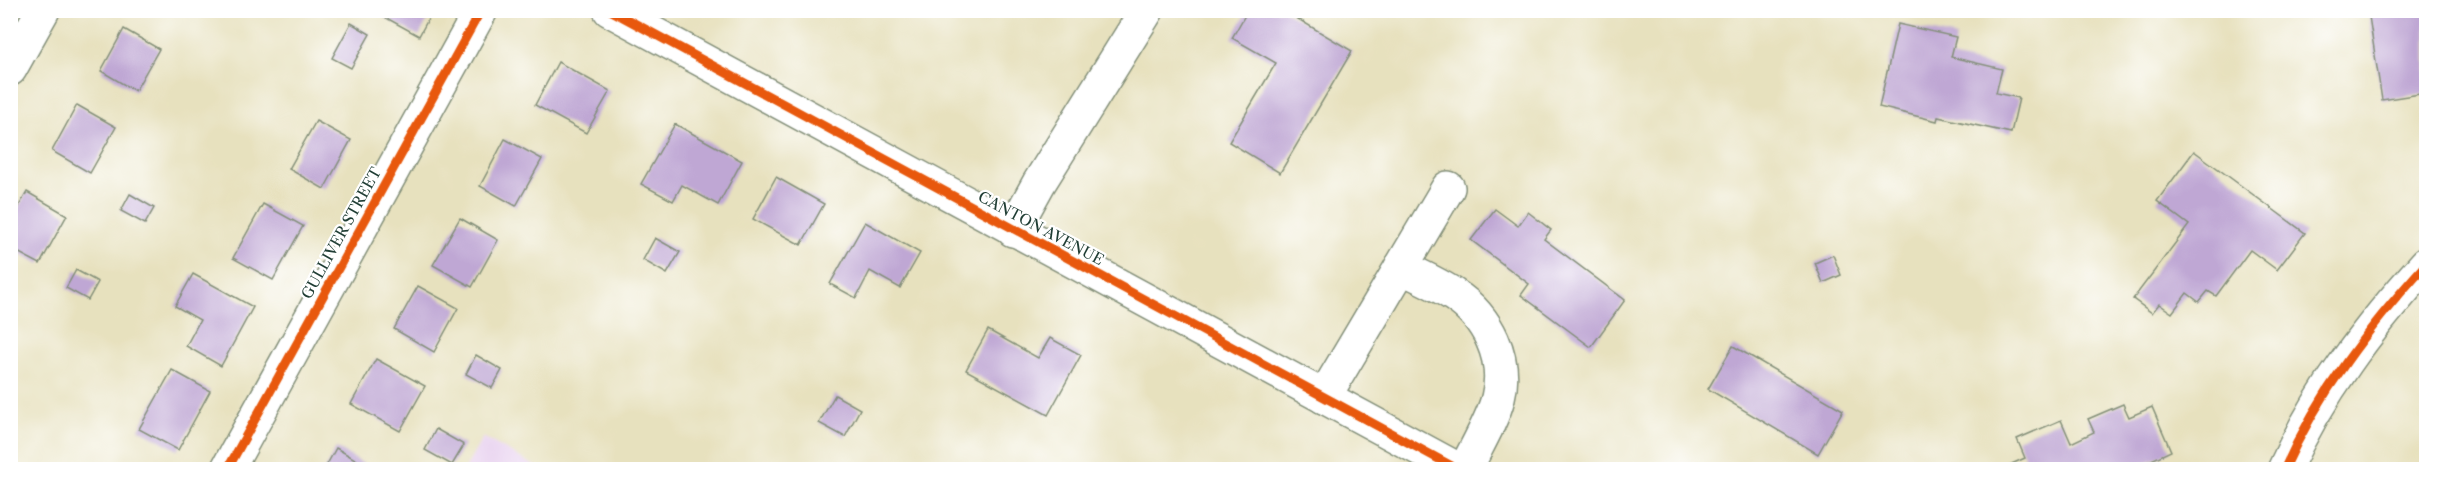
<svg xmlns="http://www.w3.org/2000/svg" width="2437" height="480" font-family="'Libre Caslon Text',serif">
	<rect width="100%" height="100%" fill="#fff"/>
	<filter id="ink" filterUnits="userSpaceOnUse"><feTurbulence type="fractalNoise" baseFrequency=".0167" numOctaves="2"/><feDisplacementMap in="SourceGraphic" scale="12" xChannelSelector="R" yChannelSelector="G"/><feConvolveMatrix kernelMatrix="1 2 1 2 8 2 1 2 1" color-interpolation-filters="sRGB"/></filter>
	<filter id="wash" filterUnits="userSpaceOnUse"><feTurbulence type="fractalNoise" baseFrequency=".008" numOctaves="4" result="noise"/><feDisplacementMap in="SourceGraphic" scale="24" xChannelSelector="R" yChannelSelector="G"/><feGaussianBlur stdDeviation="1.35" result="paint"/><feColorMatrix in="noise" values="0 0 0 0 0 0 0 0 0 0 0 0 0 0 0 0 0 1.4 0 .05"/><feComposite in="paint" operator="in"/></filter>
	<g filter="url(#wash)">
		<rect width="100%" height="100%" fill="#e7e1be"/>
		<path fill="#e8d2ef" d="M 483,437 L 540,469 L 465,469 Z"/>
		<g id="blocks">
			<g fill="#bfa7d4">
				<path d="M 372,10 L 433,10 L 419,36 Z"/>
				<path d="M 1248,10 L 1283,10 L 1352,51 L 1280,173 L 1229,142 L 1276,63 L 1232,38 Z"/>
				<path d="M 2368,10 L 2426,10 L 2426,93 L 2382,100 Z"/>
				<path d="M 351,23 L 370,34 L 351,68 L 332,58 Z"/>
				<path d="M 1898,24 L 1956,37 L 1951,57 L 2002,69 L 1996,93 L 2019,98 L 2011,133 L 1938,117 L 1937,121 L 1879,107 Z"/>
				<path d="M 124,29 L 159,49 L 135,91 L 101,71 Z"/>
				<path d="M 558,62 L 610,91 L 586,133 L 535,105 Z"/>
				<path d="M 77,105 L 116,127 L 90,173 L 52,151 Z"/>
				<path d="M 316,121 L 351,140 L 324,189 L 289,169 Z"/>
				<path d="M 675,124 L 742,161 L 718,205 L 682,185 L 673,201 L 641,184 Z"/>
				<path d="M 505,139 L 542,159 L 516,206 L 480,186 Z"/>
				<path d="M 2194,151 L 2305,233 L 2277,270 L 2250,250 L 2216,296 L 2208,291 L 2199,302 L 2187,293 L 2172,313 L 2159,304 L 2152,313 L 2133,299 L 2189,225 L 2157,201 Z"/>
				<path d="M 776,177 L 824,204 L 801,245 L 753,219 Z"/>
				<path d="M 27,192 L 67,215 L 40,264 L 10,248 L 10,222 Z"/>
				<path d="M 130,194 L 154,208 L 145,224 L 121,211 Z"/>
				<path d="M 263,204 L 303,226 L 273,280 L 233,258 Z"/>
				<path d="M 1495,209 L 1518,226 L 1528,212 L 1551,230 L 1544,239 L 1625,300 L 1591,347 L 1521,295 L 1529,284 L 1471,240 Z"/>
				<path d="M 460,218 L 498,240 L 472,287 L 433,265 Z"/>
				<path d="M 865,222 L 920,253 L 900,288 L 870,271 L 856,298 L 830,284 Z"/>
				<path d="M 655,238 L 680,252 L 667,274 L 643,260 Z"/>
				<path d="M 1833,255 L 1841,275 L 1823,283 L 1815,263 Z"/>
				<path d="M 76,270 L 98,282 L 88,300 L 66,288 Z"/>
				<path d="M 193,274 L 253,307 L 221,366 L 186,346 L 200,320 L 175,306 Z"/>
				<path d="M 418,286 L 458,308 L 434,352 L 394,329 Z"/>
				<path d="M 988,330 L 1038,358 L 1050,338 L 1081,355 L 1048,415 L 966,370 Z"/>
				<path d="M 1733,346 L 1843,410 L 1818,454 L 1708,389 Z"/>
				<path d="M 476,355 L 502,370 L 492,388 L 466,374 Z"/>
				<path d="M 376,359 L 425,386 L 400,431 L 351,404 Z"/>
				<path d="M 172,370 L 210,391 L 178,450 L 139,429 Z"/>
				<path d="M 835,395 L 860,409 L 845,437 L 819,423 Z"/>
				<path d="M 2123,404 L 2129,417 L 2152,407 L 2171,451 L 2130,470 L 1998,470 L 2025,458 L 2017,439 L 2061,420 L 2071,443 L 2094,432 L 2088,419 Z"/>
				<path d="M 436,429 L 464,445 L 452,465 L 425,450 Z"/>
				<path d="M 336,448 L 374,470 L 324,470 Z"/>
			</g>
		</g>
	</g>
	<g filter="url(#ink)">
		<use href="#blocks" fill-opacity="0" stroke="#838f79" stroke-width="1.5"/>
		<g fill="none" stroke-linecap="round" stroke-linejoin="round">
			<defs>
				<g id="minor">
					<path d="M 10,69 L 43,10"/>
					<path d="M 1013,230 L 1039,183 L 1147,10"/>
					<path d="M 1401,267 C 1419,276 1438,284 1454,295 C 1488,317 1508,359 1498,398 C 1493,419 1475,449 1465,470"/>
					<path d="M 1324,397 L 1448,188"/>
					<path d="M 227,470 L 481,10"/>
					<path d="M 2284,470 C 2319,392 2369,327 2426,264"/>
				</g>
				<path id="major" d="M 610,10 L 1459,470"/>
			</defs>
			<use href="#minor" stroke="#838f79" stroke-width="36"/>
			<use href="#major" stroke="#838f79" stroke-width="36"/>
			<use href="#minor" stroke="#fff" stroke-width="33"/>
			<use href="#major" stroke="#fff" stroke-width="33"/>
			<defs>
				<g id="cycleway">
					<path d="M 610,10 L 1459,470"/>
					<path d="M 227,470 L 481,10"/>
					<path d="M 2284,470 C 2319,392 2369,327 2426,264"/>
				</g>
			</defs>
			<use href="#cycleway" stroke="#fff" stroke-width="13"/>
			<use href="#cycleway" stroke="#e8590c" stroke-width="9"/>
		</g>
	</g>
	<g text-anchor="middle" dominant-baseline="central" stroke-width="4.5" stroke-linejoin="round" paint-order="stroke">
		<g font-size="15" fill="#1f3d34" stroke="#fff">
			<text transform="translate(1041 228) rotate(28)">CANTON AVENUE</text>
			<text transform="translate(341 233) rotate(-61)">GULLIVER STREET</text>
		</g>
	</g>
	<rect width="2437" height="480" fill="none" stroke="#fff" stroke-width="36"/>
</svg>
